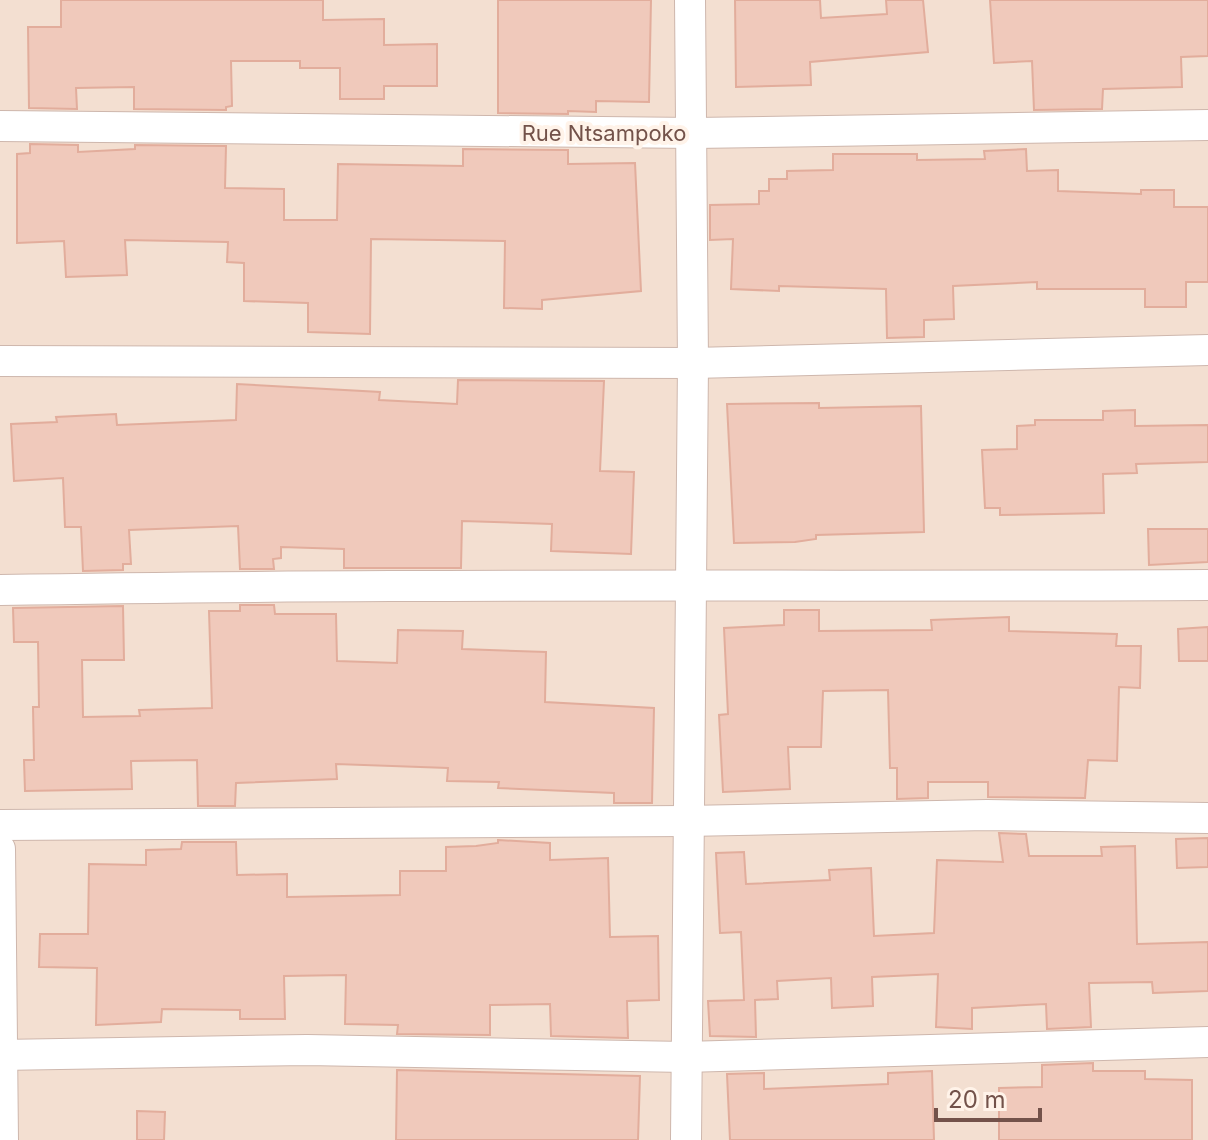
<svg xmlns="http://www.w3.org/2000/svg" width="1208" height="1140" font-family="Inter,sans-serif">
	<rect width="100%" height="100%" fill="#fbeee3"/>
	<rect fill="#f3dfd1" x="0" y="0" width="1208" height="1140"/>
	<g fill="#f0c9bb" stroke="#e2ad9c" stroke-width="2">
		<path d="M 61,0 L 323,0 L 323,20 L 384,19 L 384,45 L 437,44 L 437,86 L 384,86 L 384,99 L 340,99 L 340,68 L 300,68 L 300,61 L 231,61 L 232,106 L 226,107 L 226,110 L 134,109 L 134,87 L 76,88 L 77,109 L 29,108 L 28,27 L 61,27 Z"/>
		<path d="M 498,0 L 651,0 L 649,102 L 596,101 L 596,112 L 568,111 L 568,114 L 498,113 Z"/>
		<path d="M 735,0 L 820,0 L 821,18 L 887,14 L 886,0 L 923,0 L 928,52 L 810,62 L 811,85 L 736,87 Z"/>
		<path d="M 990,0 L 1208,0 L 1208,56 L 1181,57 L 1182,87 L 1103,89 L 1102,109 L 1034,110 L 1032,61 L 994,63 Z"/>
		<path d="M 30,144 L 78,145 L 78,152 L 135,149 L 135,145 L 226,146 L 225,188 L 284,189 L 284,220 L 337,220 L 338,164 L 463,166 L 463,149 L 568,150 L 568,164 L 635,163 L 641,291 L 542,300 L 542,309 L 504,308 L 505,241 L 371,239 L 370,334 L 308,332 L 308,303 L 244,301 L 244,263 L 227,262 L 228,242 L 125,240 L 127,275 L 66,277 L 64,241 L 17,243 L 17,154 L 30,153 Z"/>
		<path d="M 1026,149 L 1027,171 L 1058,170 L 1058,191 L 1141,194 L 1141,190 L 1174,190 L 1174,207 L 1208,207 L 1208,282 L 1186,282 L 1186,307 L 1145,307 L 1145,289 L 1037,289 L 1037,282 L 953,286 L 954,319 L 924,320 L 924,337 L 887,338 L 886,289 L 779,286 L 779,291 L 731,289 L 733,239 L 710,240 L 710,205 L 759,204 L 759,191 L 769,191 L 769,179 L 787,179 L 787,171 L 833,170 L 833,154 L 917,154 L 917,160 L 985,159 L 984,151 Z"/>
		<path d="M 458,380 L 604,381 L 600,471 L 634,472 L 631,554 L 551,551 L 552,524 L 462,521 L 461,568 L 344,568 L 344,549 L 281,547 L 281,558 L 273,559 L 274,569 L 240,569 L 238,526 L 129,530 L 131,564 L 123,564 L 123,570 L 83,571 L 81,527 L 65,527 L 63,478 L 14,481 L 11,424 L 57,422 L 56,417 L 116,414 L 117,425 L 236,420 L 237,384 L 380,392 L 379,400 L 457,404 Z"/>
		<path d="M 819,403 L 819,408 L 921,406 L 924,532 L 816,535 L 816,539 L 795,542 L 734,543 L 727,404 Z"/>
		<path d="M 1135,410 L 1135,426 L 1208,425 L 1208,462 L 1136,464 L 1137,473 L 1103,474 L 1104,513 L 1000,515 L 1000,508 L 985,508 L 982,450 L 1017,449 L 1017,426 L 1035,425 L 1035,420 L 1103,420 L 1103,411 Z"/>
		<path d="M 1148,529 L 1208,529 L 1208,562 L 1149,565 Z"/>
		<path d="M 240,605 L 274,605 L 275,614 L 336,614 L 337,661 L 397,663 L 398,630 L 463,631 L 462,649 L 546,652 L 545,702 L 654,708 L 652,803 L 614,803 L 614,793 L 498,788 L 499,782 L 447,781 L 448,768 L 336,764 L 337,779 L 236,783 L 235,806 L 198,806 L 197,760 L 131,761 L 132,789 L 25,791 L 24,760 L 34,760 L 33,707 L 39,707 L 38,642 L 14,642 L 13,608 L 123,606 L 124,660 L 82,660 L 83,717 L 140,716 L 139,710 L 212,708 L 209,611 L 240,611 Z"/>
		<path d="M 784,610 L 819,610 L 819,631 L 932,630 L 931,620 L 1009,617 L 1009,631 L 1117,634 L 1116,646 L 1141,646 L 1140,688 L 1119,687 L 1117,761 L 1088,760 L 1085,798 L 988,797 L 988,782 L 928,782 L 928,798 L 897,799 L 897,768 L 890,768 L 888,690 L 823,691 L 821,747 L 788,747 L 790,789 L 723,792 L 719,715 L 728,714 L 724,628 L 784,625 Z"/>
		<path d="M 1208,627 L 1208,661 L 1179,661 L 1178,629 Z"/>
		<path d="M 999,833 L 1026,834 L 1029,856 L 1102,856 L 1101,847 L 1135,846 L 1137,944 L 1208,942 L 1208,991 L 1153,993 L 1152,982 L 1089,983 L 1091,1027 L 1047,1029 L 1046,1004 L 972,1008 L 972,1029 L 936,1027 L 938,974 L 872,977 L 873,1006 L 832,1008 L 831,978 L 777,981 L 778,999 L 755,1000 L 756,1037 L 710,1036 L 708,1001 L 744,1000 L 741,932 L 720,933 L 716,853 L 744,852 L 746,884 L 830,880 L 829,870 L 871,868 L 874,936 L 934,933 L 937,860 L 1003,862 Z"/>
		<path d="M 1208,838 L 1208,867 L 1177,868 L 1176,839 Z"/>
		<path d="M 498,840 L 550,843 L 550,860 L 608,858 L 610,937 L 658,936 L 659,1000 L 627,1001 L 628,1038 L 551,1036 L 550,1004 L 490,1005 L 490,1035 L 397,1034 L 398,1025 L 345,1024 L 346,975 L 284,976 L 285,1019 L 240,1019 L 240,1010 L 162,1009 L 161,1022 L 96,1025 L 97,968 L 39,967 L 40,934 L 88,934 L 89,864 L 146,865 L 146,850 L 181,849 L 182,842 L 236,842 L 237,875 L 287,874 L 287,897 L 400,895 L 400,871 L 446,871 L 446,847 L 476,846 L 498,843 Z"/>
		<path d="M 1093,1063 L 1093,1071 L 1145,1071 L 1145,1079 L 1192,1080 L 1192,1140 L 999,1140 L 999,1088 L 1042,1087 L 1042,1065 Z"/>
		<path d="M 397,1070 L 640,1076 L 638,1140 L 396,1140 Z"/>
		<path d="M 932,1071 L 934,1140 L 730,1140 L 727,1074 L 764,1073 L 764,1089 L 888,1084 L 888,1073 Z"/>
		<path d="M 137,1111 L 165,1112 L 164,1140 L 137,1140 Z"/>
	</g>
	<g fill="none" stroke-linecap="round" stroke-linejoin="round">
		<defs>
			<g id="street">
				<path d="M 0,126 L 694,133 L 1208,125"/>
				<path d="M 0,361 L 693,363 L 1208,350"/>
				<path d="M 0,590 C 403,583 805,587 1208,585"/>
				<path d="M 0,825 L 686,821 L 987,815 L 1208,818"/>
				<path d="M 0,849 L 3,1140"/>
				<path d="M 0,1055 L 307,1050 L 685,1057 L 1208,1042"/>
				<path d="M 686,1140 L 693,363 L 690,0"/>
			</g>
		</defs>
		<use href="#street" stroke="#ceb7ad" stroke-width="32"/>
		<use href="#street" stroke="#fff" stroke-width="30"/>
	</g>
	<g text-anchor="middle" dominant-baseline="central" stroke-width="8" stroke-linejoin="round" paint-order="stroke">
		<g font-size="22" fill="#73524a" stroke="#fff3e9">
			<text x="604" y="133">Rue Ntsampoko</text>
		</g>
	</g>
	<path d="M936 1108v12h104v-12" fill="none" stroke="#73524a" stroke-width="4"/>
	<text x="948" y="1108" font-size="24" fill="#73524a" stroke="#fff3e9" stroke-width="6" paint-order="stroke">20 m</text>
</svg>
